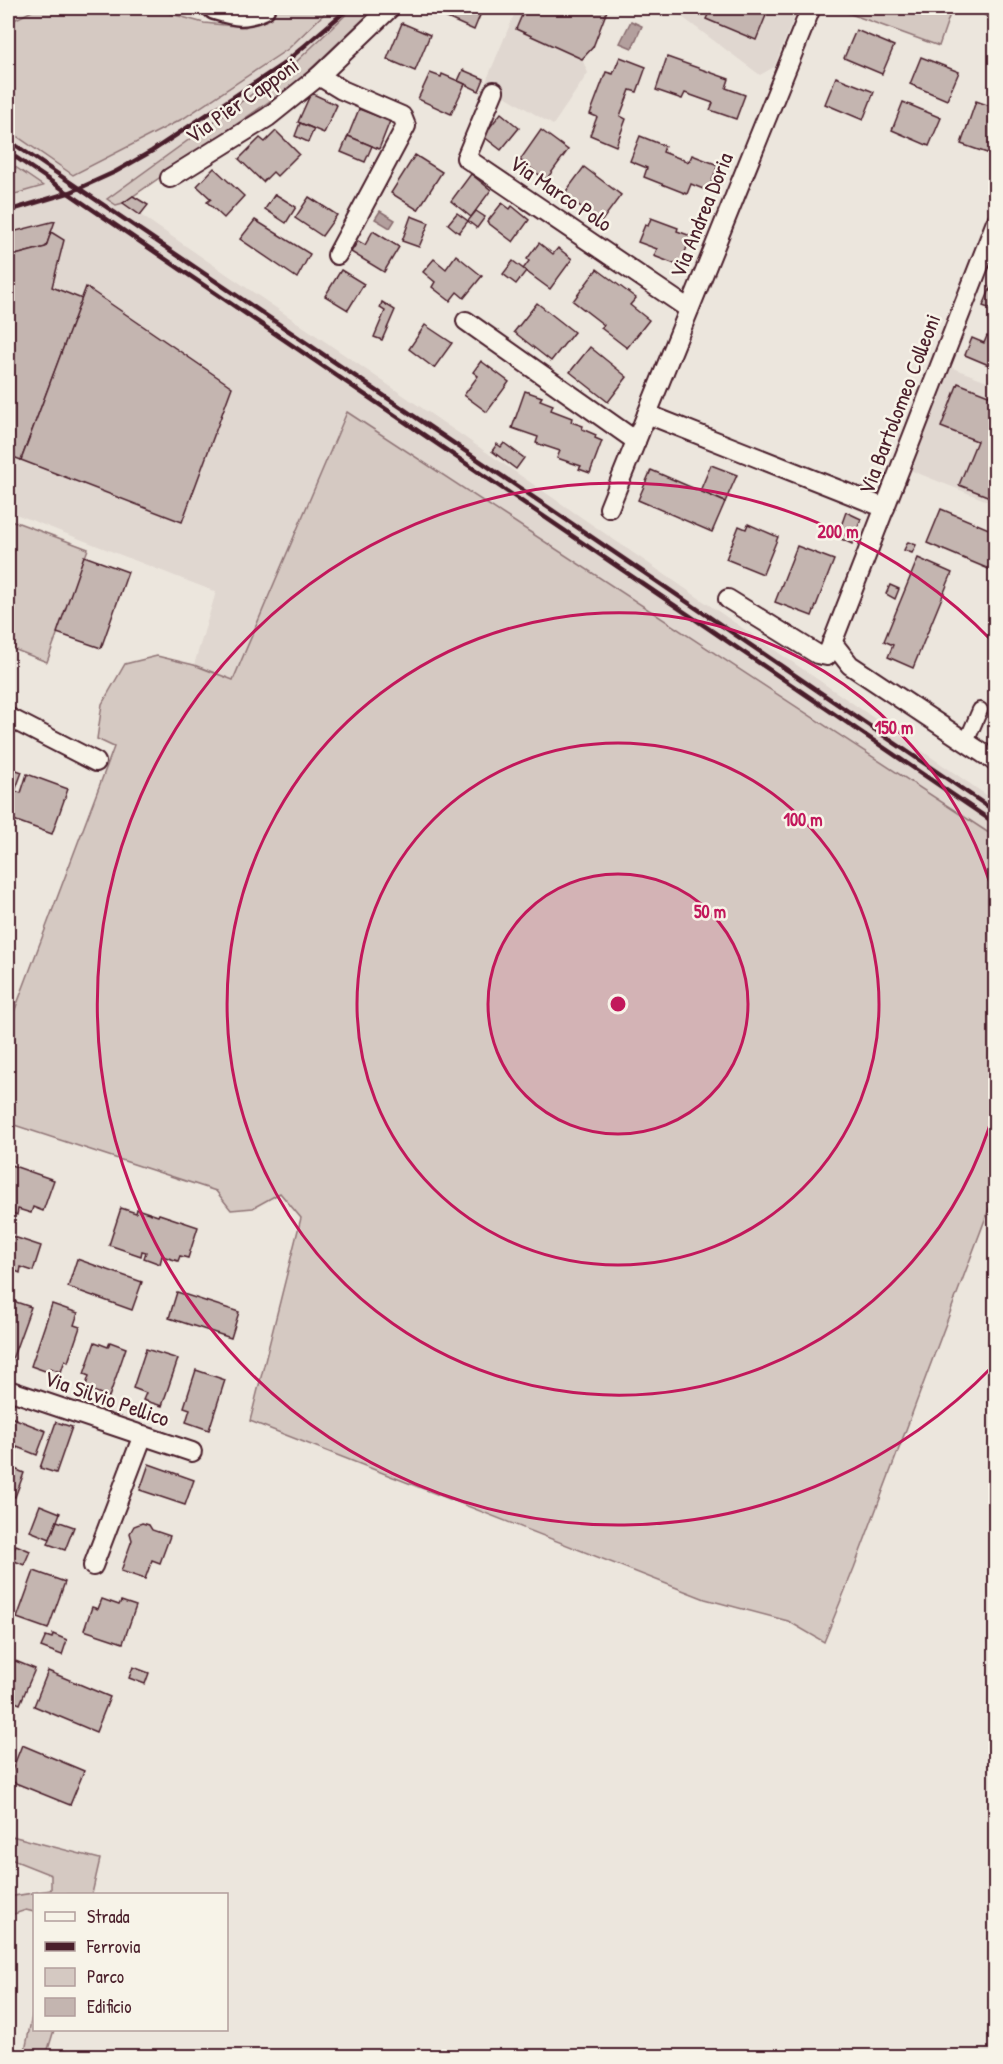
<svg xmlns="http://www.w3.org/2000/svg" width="1003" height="2064" font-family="'Patrick Hand',sans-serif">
	<rect width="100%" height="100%" fill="#ece6dd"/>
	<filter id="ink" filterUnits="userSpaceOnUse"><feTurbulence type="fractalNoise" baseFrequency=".0167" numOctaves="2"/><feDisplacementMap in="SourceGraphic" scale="12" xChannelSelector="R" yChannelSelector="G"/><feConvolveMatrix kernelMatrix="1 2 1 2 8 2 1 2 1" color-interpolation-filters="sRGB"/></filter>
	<g filter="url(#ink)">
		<g fill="#e0d7d0">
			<path d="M 330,8 L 353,8 L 295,63 L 116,205 L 123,203 L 995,801 L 995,837 L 347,412 L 233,680 L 194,665 L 216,592 L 8,511 L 8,196 L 43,186 L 8,162 L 8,130 L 73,175 L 288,49 Z"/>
			<path d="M 517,8 L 608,8 L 593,47 L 582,59 L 588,73 L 553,125 L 485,84 Z"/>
			<path d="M 670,8 L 798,8 L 774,67 L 760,75 Z"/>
			<path d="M 950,367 L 995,384 L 995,504 L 910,470 Z"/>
		</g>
		<g fill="#d5c9c2" stroke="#907476" stroke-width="1.5">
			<path d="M 38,8 L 150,8 L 204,23 L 245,27 L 278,8 L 330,8 L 288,49 L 184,118 L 73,175 L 8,130 L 8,23 Z"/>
			<path d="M 353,8 L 375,8 L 296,83 L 123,203 L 116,205 L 107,199 L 295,63 Z"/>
			<path d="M 834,8 L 952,8 L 939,46 Z"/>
			<path d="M 8,162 L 43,186 L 8,196 Z"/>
			<path d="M 347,412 L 995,837 L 995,1193 L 854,1568 L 824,1642 L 788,1621 L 705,1599 L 250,1421 L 301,1218 L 280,1193 L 253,1208 L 231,1210 L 216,1191 L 8,1123 L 8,1028 L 114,747 L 97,739 L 102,704 L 125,664 L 157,656 L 194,665 L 233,680 Z"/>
			<path d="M 8,519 L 88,549 L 47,662 L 8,647 Z"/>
			<path d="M 8,1835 L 100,1859 L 92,1894 L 34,1894 L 34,1912 L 26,1910 L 8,1916 L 8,1897 L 51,1890 L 51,1875 L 8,1858 Z"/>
			<path d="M 34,2006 L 34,2030 L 54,2030 L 46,2056 L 24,2056 Z"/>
		</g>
		<g fill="#b39f9d" stroke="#896c6f" stroke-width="1.5">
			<path d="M 631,21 L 642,26 L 632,48 L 620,43 Z"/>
			<path d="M 380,211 L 395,220 L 390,228 L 375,219 Z"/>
		</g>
		<g fill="#c4b5b0" stroke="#4a1f2b" stroke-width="1.5">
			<path d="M 449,8 L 483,8 L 474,30 L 445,17 Z"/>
			<path d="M 525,8 L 608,8 L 593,47 L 582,59 L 516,29 Z"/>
			<path d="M 709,8 L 769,8 L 756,40 L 706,19 L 711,8 Z"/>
			<path d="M 982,8 L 996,8 L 992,19 L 979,12 Z"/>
			<path d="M 402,23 L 430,35 L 415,71 L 387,59 Z"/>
			<path d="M 856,30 L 894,46 L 882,74 L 844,58 Z"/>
			<path d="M 620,57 L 646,67 L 637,92 L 630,90 L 620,116 L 626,119 L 616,146 L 590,135 L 597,117 L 590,114 L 606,72 L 613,74 Z"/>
			<path d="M 667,57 L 729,79 L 726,88 L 745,95 L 736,119 L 710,110 L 713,103 L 685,93 L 682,99 L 656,90 Z"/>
			<path d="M 921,57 L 959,72 L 947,100 L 910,84 Z"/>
			<path d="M 463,70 L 484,79 L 479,91 L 458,81 Z"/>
			<path d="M 430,73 L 441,77 L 442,74 L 465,84 L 451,114 L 418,99 Z"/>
			<path d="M 836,77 L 874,92 L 863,120 L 825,104 Z"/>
			<path d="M 311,93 L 337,105 L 324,133 L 298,122 Z"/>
			<path d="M 976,101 L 996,108 L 996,139 L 990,154 L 961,144 Z"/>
			<path d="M 903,102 L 941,118 L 929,146 L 892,130 Z"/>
			<path d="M 359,109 L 390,121 L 379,149 L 348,136 Z"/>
			<path d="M 501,113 L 519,128 L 501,150 L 483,136 Z"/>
			<path d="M 300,123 L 314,129 L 308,142 L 295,136 Z"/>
			<path d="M 541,130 L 568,150 L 546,180 L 520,160 Z"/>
			<path d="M 276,131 L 299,154 L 277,176 L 273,172 L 263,182 L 239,159 L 260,138 L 265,142 Z"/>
			<path d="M 348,136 L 372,146 L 365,162 L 341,152 Z"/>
			<path d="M 640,136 L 665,146 L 663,152 L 689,162 L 692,155 L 718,165 L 708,191 L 691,184 L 687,194 L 644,177 L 647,168 L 630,161 Z"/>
			<path d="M 415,155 L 442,172 L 418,210 L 391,193 Z"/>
			<path d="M 584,167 L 621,195 L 601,222 L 564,194 Z"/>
			<path d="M 214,168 L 244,196 L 224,218 L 207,202 L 211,199 L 197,186 Z"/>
			<path d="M 471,174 L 491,190 L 471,217 L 451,201 Z"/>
			<path d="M 275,194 L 296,207 L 286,223 L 265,209 Z"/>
			<path d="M 133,196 L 148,205 L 140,215 L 123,203 Z"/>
			<path d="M 309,197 L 337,215 L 322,236 L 295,218 Z"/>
			<path d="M 502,203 L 510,209 L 512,206 L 529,220 L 513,242 L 487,222 Z"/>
			<path d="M 476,211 L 485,217 L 477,228 L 468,221 Z"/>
			<path d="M 457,213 L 468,221 L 459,233 L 448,224 Z"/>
			<path d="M 411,216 L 429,223 L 419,247 L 402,241 Z"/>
			<path d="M 651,218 L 678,228 L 677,231 L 691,236 L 680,266 L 654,256 L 657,249 L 638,242 L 645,225 L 648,226 Z"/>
			<path d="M 255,220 L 310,254 L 297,278 L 240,239 Z"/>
			<path d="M 55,221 L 46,247 L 8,257 L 8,233 Z"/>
			<path d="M 373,231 L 399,247 L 384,272 L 351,252 L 358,241 L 365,245 Z"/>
			<path d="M 51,232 L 64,240 L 52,287 L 82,299 L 21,460 L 8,455 L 8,321 L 10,315 L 8,314 L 8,257 L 46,247 Z"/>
			<path d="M 539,243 L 553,254 L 558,248 L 572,259 L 550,289 L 523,269 L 529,261 L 527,259 Z"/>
			<path d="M 456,255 L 482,276 L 464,298 L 457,292 L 450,301 L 432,287 L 435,282 L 423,272 L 434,259 L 446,269 Z"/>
			<path d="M 513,261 L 526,271 L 516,284 L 503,274 Z"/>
			<path d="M 597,269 L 636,298 L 630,305 L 649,320 L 627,348 L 601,328 L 604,325 L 573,301 Z"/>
			<path d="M 341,270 L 364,284 L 348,310 L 325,296 Z"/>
			<path d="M 996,275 L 996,311 L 983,306 Z"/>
			<path d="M 86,287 L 232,387 L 182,522 L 21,460 Z"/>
			<path d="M 382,302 L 395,310 L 382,340 L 374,337 L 385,311 L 380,308 Z"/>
			<path d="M 537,303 L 574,332 L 551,361 L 514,332 Z"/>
			<path d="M 425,325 L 452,343 L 434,368 L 409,349 Z"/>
			<path d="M 987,336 L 996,339 L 996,368 L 965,355 L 972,338 L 984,343 Z"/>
			<path d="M 590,347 L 627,377 L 608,402 L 570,372 Z"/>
			<path d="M 481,361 L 509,382 L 487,412 L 464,395 L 478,376 L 473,372 Z"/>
			<path d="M 958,383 L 996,398 L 996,483 L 990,497 L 959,485 L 977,441 L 941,427 Z"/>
			<path d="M 525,391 L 542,397 L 540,400 L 553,405 L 551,410 L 572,418 L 571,422 L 583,426 L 582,429 L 596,435 L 595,438 L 602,441 L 590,473 L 579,469 L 581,466 L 557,458 L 560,451 L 536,443 L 538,437 L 512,428 Z"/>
			<path d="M 504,443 L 524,458 L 516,469 L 492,451 L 497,444 L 501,447 Z"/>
			<path d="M 711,465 L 737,475 L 725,502 L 700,491 Z"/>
			<path d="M 651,470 L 725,502 L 712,532 L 638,500 Z"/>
			<path d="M 941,509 L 996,532 L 996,572 L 927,543 Z"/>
			<path d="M 846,512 L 861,519 L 852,544 L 837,537 Z"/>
			<path d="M 748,524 L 778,537 L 763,574 L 726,559 L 739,526 L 746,529 Z"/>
			<path d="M 908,542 L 916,545 L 912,553 L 904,550 Z"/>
			<path d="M 797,546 L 834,560 L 812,616 L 775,602 Z"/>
			<path d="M 84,556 L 128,572 L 101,648 L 57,633 Z"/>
			<path d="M 918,558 L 952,573 L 913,668 L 888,657 L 893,645 L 884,641 Z"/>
			<path d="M 890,585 L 899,589 L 895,599 L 886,594 Z"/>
			<path d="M 8,767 L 22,772 L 15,791 L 21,793 L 27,774 L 68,789 L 52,834 L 11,819 L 15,808 L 8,806 L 8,809 Z"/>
			<path d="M 8,1164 L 54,1180 L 43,1211 L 33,1207 L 31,1213 L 18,1209 L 17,1215 L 8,1211 Z"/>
			<path d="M 121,1208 L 136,1213 L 137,1209 L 158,1216 L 159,1214 L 198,1227 L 188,1258 L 180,1256 L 178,1261 L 162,1256 L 160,1264 L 144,1258 L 146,1252 L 142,1251 L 141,1256 L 109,1245 Z"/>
			<path d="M 8,1235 L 41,1246 L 33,1271 L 21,1267 L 20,1273 L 8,1268 Z"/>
			<path d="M 77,1259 L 142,1282 L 132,1310 L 68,1287 Z"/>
			<path d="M 177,1292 L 239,1312 L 231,1338 L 169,1318 Z"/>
			<path d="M 13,1301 L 31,1307 L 10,1365 L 8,1365 L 8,1305 L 11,1306 Z"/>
			<path d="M 52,1304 L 78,1313 L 74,1325 L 80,1327 L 68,1362 L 65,1360 L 61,1372 L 50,1368 L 48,1372 L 31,1366 Z"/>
			<path d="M 95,1342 L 108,1347 L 110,1342 L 126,1348 L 109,1397 L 85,1388 L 89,1376 L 84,1374 Z"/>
			<path d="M 146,1349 L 178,1359 L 162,1406 L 143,1400 L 146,1393 L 133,1388 Z"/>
			<path d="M 196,1370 L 225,1380 L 209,1430 L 186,1422 L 190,1409 L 184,1407 Z"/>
			<path d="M 8,1416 L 46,1431 L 37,1455 L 17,1447 L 16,1452 L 8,1449 Z"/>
			<path d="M 56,1422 L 72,1427 L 56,1473 L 40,1468 Z"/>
			<path d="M 149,1464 L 194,1480 L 185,1505 L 140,1490 Z"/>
			<path d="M 8,1466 L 24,1473 L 15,1497 L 8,1494 Z"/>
			<path d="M 40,1505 L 60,1513 L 50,1539 L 30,1531 Z"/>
			<path d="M 57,1521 L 74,1527 L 65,1550 L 48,1544 Z"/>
			<path d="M 142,1523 L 149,1525 L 152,1530 L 170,1536 L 160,1563 L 152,1560 L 145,1579 L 121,1571 L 132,1540 L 130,1533 L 134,1526 Z"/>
			<path d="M 16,1545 L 30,1551 L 24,1565 L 10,1559 Z"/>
			<path d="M 34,1571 L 65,1582 L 48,1629 L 17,1618 Z"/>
			<path d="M 102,1599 L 119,1605 L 121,1601 L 136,1606 L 123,1643 L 84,1630 L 92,1607 L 98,1609 Z"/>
			<path d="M 53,1634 L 67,1640 L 62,1655 L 41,1647 L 46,1636 L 52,1638 Z"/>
			<path d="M 8,1658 L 35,1669 L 20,1704 L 8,1699 Z"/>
			<path d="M 133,1667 L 149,1673 L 145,1684 L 129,1678 Z"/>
			<path d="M 48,1671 L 110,1697 L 96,1732 L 34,1706 Z"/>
			<path d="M 22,1745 L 84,1771 L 70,1805 L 8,1780 Z"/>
		</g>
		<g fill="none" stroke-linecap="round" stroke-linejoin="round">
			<defs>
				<path id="pedestrian" d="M 966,742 L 980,710"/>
				<g id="minor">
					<path d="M 319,76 L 342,90 L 402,116 L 406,126 L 337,255"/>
					<path d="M 494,91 L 466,158 L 689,309"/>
					<path d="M 170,178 L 268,117 L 319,76 L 390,8"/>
					<path d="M 466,321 L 636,441"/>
					<path d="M 647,414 L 885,508"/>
					<path d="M 609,508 L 811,8"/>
					<path d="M 728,599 L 817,654 L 827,656 L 996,222"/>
					<path d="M 832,642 L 850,665 L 996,762"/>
					<path d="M 8,717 L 96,762"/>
					<path d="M 8,1390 L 192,1452"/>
					<path d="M 93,1566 L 143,1435"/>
				</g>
				<path id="tertiary" d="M 215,8 C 235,14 243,17 263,8"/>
			</defs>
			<use href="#pedestrian" stroke="#4a1f2b" stroke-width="18"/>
			<use href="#minor" stroke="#4a1f2b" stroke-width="22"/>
			<use href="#tertiary" stroke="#4a1f2b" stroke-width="27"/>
			<use href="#pedestrian" stroke="#f7f3e8" stroke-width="14"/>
			<use href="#minor" stroke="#f7f3e8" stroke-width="18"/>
			<use href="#tertiary" stroke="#f7f3e8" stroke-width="22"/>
			<g stroke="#4a1f2b" stroke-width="4.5">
				<path d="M 8,140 L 996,812"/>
				<path d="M 8,152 L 996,824"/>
				<path d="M 8,211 L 71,192 L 115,172 L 152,151 L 282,65 L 349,8"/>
			</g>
		</g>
	</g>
	<circle cx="618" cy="1004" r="130" fill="#c2185b" fill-opacity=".12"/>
	<g fill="none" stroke="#c2185b" stroke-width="3">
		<circle cx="618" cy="1004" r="130"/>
		<circle cx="618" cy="1004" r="261"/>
		<path d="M995 1108A391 391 0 1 1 995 900"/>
		<path d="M993 1366A521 521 0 1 1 993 642"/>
	</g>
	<g text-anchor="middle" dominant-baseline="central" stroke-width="5" stroke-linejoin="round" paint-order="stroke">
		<g font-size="22" fill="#4a1f2b" stroke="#f7f3e8">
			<text transform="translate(242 100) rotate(-35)">Via Pier Capponi</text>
			<text transform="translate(561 193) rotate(34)">Via Marco Polo</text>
			<text transform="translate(701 215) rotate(-68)">Via Andrea Doria</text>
			<text transform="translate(899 404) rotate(-69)">Via Bartolomeo Colleoni</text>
			<text transform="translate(107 1398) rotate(19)">Via Silvio Pellico</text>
		</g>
	</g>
	<circle cx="618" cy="1004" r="9" fill="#c2185b" stroke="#f7f3e8" stroke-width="3"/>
	<g font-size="18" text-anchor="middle" font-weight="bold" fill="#c2185b" stroke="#f7f3e8" stroke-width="5" stroke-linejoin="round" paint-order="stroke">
		<text x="838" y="538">200 m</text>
		<text x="894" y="734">150 m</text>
		<text x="803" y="826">100 m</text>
		<text x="710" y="918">50 m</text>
	</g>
	<rect width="1003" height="2064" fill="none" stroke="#f7f3e8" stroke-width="30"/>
	<rect x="15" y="15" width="973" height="2034" fill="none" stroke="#4a1f2b" stroke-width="2" filter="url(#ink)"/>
	<rect x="33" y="1893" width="195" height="138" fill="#f7f3e8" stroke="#b29e9c" stroke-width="1.5"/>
	<rect x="45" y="1912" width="30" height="9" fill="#f7f3e8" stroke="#b29e9c" stroke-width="1.5"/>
	<text x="87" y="1923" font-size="18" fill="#4a1f2b">Strada</text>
	<rect x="45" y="1942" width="30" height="9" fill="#4a1f2b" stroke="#b29e9c" stroke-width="1.5"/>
	<text x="87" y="1953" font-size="18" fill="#4a1f2b">Ferrovia</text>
	<rect x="45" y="1968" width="30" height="18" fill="#d5c9c2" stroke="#b29e9c" stroke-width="1.5"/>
	<text x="87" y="1983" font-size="18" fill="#4a1f2b">Parco</text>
	<rect x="45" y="1998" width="30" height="18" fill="#c4b5b0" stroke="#b29e9c" stroke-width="1.5"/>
	<text x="87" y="2013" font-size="18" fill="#4a1f2b">Edificio</text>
</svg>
